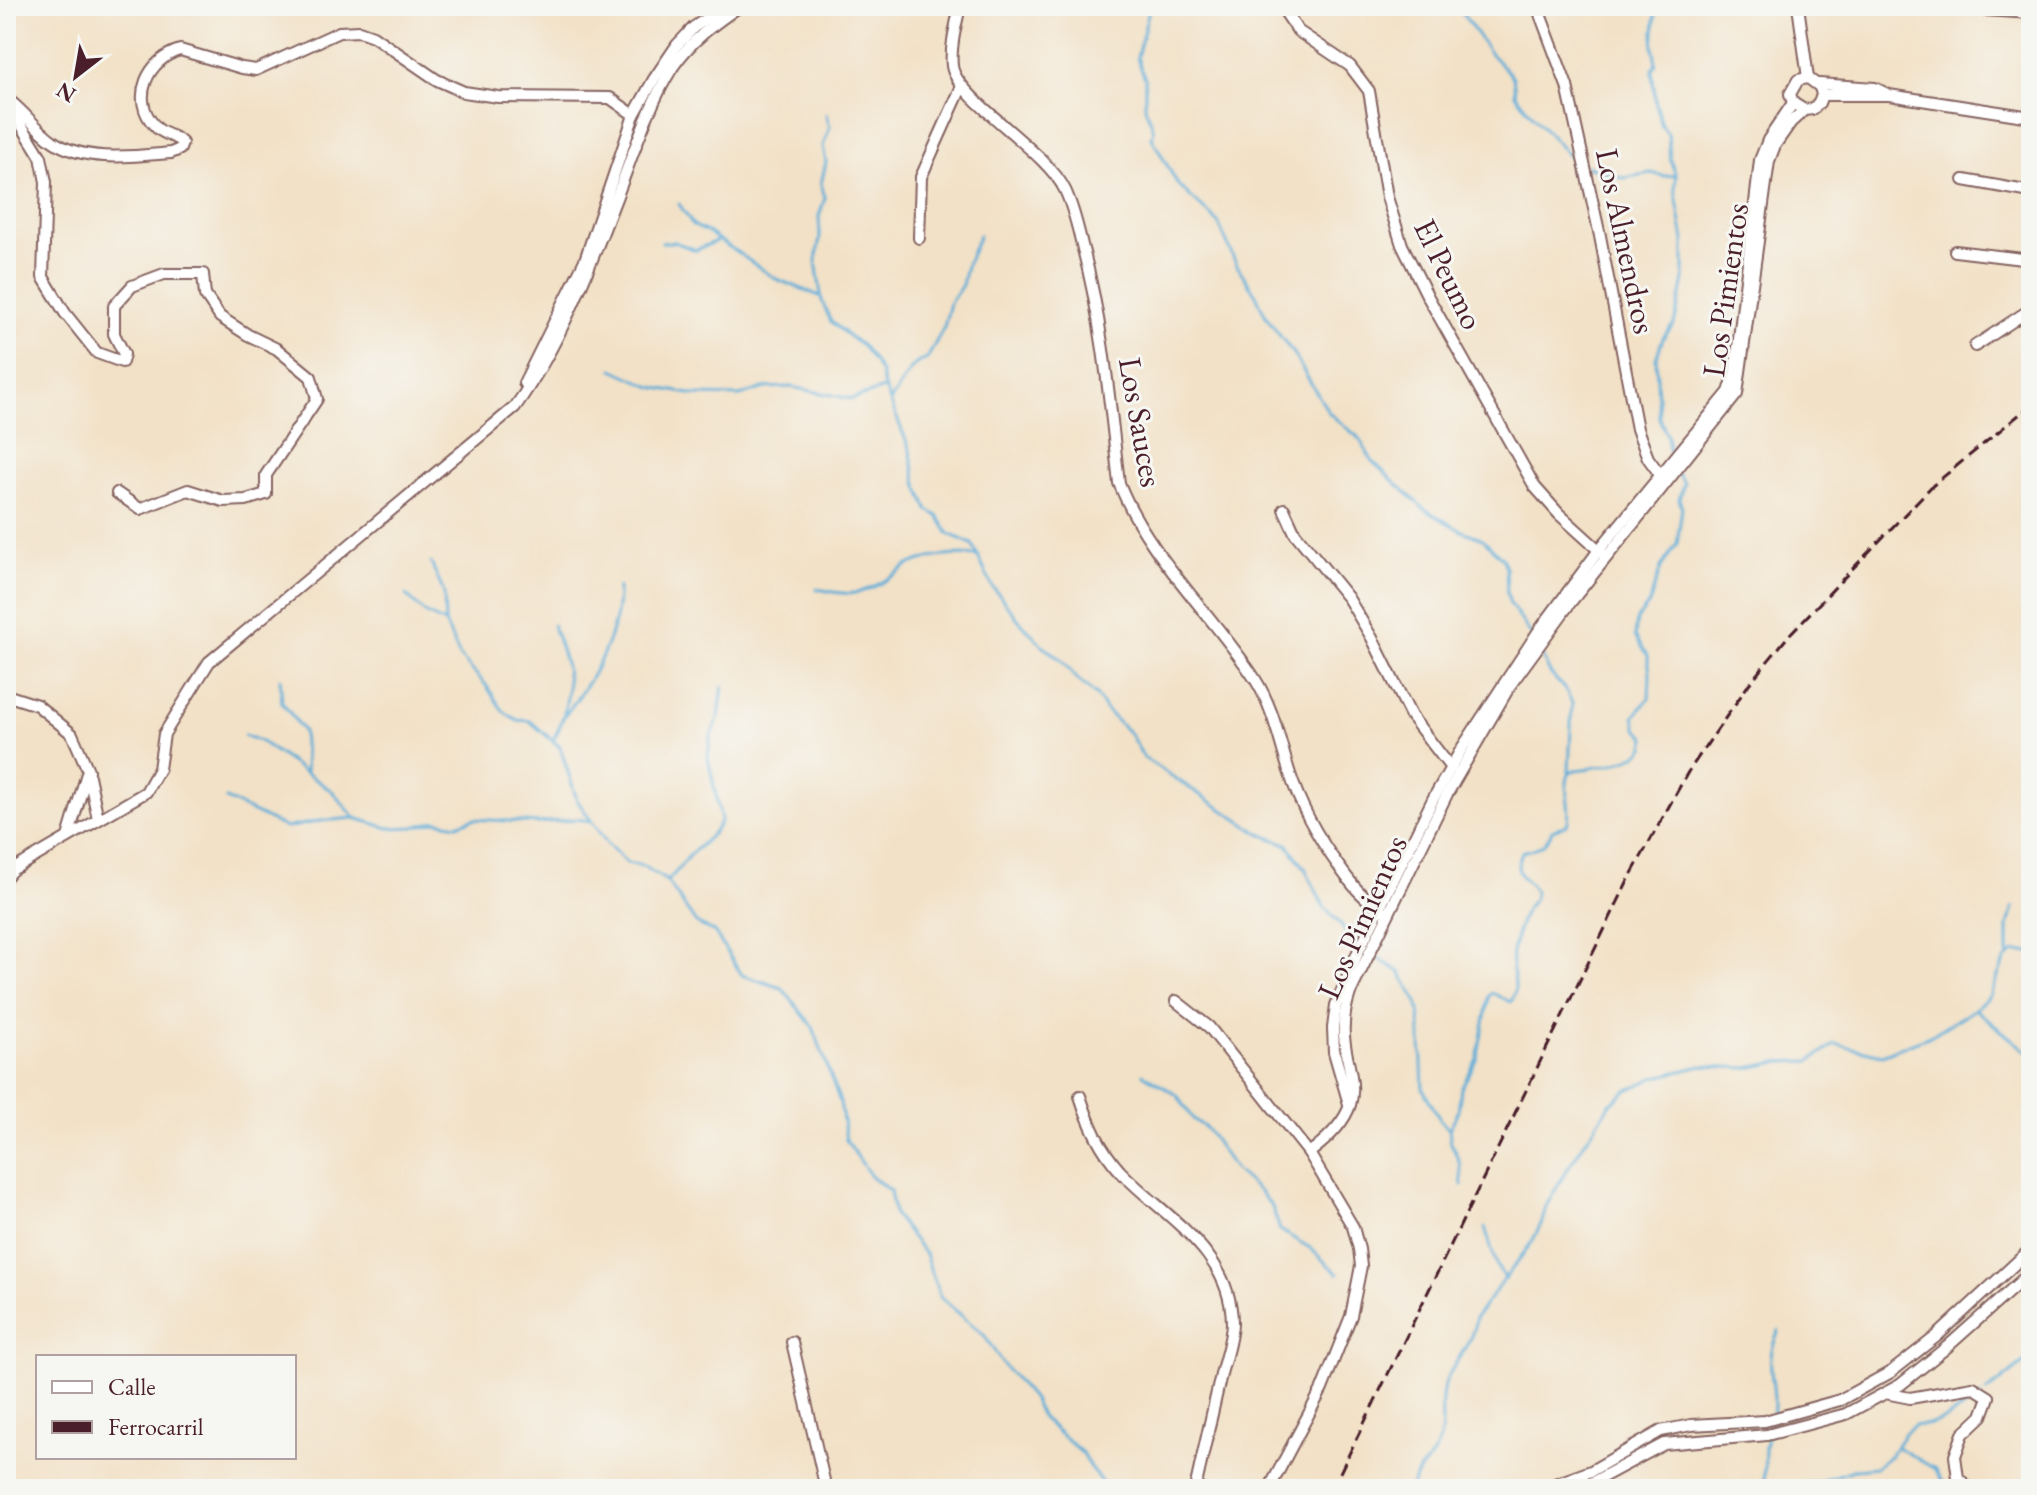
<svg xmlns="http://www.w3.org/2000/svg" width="2037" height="1495" font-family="'EB Garamond',serif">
	<rect width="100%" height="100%" fill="#f6f6f2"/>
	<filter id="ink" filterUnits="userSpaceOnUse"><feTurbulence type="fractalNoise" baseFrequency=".0125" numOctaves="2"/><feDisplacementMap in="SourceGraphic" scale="16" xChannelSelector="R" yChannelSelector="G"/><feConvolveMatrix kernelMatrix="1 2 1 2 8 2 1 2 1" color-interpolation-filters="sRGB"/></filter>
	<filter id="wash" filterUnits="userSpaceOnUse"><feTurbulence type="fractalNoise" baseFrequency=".006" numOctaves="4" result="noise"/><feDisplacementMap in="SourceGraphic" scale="32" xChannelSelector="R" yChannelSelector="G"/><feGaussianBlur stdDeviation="1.8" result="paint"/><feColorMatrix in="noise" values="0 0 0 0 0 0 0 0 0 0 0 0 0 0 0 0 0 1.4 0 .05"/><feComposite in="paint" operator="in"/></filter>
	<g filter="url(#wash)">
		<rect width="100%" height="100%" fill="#f2e1c6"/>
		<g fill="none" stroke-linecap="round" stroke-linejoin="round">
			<g stroke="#5dadd8" stroke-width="3">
				<path d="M 1150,6 L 1137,57 L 1145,79 L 1145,107 L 1154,130 L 1152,138 L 1178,185 L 1218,222 L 1236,264 L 1256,295 L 1266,317 L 1292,352 L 1329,413 L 1359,438 L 1372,461 L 1423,508 L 1460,530 L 1483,539 L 1502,558 L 1506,567 L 1507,594 L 1510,604 L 1532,636"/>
				<path d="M 1457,6 L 1490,53 L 1513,77 L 1515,94 L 1531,114 L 1568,155 L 1580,163"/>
				<path d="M 1656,6 L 1653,47 L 1656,63 L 1652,71 L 1656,104 L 1662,126 L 1668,134 L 1670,160 L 1676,175 L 1675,189 L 1684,240 L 1684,280 L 1678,308 L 1674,324 L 1663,338 L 1656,359 L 1659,418 L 1667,435 L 1670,459"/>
				<path d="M 826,114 L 830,127 L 823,146 L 826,162 L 821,184 L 825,198 L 819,216 L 820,237 L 816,261 L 822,301 L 831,322 L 863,347 L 873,360 L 881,373 L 883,384 L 910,450 L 917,484 L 928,510 L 938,516 L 949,534 L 972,544 L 992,586 L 1018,619 L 1042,645 L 1062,661 L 1077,679 L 1096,695 L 1105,709 L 1130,734 L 1144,758 L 1260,834 L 1287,844 L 1305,868 L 1323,905 L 1341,925 L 1351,942 L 1400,972 L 1417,1001 L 1420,1014 L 1423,1089 L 1441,1121 L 1449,1129"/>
				<path d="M 1587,166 L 1623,178 L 1651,173 L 1664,176 L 1676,175"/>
				<path d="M 679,204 L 693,225 L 709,233 L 776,279 L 820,296"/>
				<path d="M 662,242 L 674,242 L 696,250 L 719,240"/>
				<path d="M 613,369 L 652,387 L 695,395 L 740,396 L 764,388 L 791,387 L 852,399 L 884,389"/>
				<path d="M 891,400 L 911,369 L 917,363 L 927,359 L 944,327 L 950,303 L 962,285 L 966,266 L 979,235"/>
				<path d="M 431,563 L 444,593 L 445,623 L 460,657 L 486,685 L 503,711 L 517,720 L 530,721 L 560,747 L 577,800 L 608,845 L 627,863 L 643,866 L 667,881 L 696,923 L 714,932 L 742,975 L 782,988 L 813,1027 L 840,1102 L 846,1140 L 870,1175 L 890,1191 L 894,1214 L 925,1254 L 940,1297 L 984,1335 L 1004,1366 L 1032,1398 L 1042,1418 L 1082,1453 L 1092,1471 L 1108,1489"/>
				<path d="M 817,589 C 830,591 843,595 855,593 C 873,590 891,577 905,567 C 924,555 958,554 979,556"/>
				<path d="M 406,595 L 426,614 L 445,623"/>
				<path d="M 1539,650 L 1550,673 L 1567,692 L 1572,703 L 1569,772"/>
				<path d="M 280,679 L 282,702 L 303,731 L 306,772"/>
				<path d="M 562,719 C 591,682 620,635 618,587"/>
				<path d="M 244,735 L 260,741 L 332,791 L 354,817"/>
				<path d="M 553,740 C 565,720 571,690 566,667 C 563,653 557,639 553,625"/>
				<path d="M 226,799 L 286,828 L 320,821 L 355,818 L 389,828 L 414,827 L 436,821 L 457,825 L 473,819 L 539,823 L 577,819 L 590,821"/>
				<path d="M 667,881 C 678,872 684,860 694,851 C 705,840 714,835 721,820 L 708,757 L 710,739 L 719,716 L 723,686"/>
				<path d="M 2008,957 L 2008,926 L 2013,907"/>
				<path d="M 1975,1009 L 2031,1055"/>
				<path d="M 1143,1074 L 1177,1095 L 1193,1119 L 1207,1129 L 1235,1170 L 1261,1193 L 1272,1207 L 1280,1230 L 1310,1248 L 1338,1274"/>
				<path d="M 1462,1185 L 1460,1163 L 1451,1143 L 1449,1129 L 1458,1112 L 1461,1088 L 1477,1059 L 1489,996 L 1492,993 L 1511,1002 C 1521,984 1509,970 1512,952 C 1514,943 1520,922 1524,914 C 1528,905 1535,902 1535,891 C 1524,875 1512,877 1522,852 C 1539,847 1545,848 1552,830 L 1567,825 C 1573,809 1562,791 1569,774 L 1575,770 C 1594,768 1635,763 1645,747 L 1646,737 L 1637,729 L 1634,717 L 1649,698 L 1650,675 L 1648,656 L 1635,636 L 1637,619 L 1649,604 L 1661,567 L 1677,544 L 1682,508 L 1679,499 L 1684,483 L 1677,473"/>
				<path d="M 1485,1227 L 1497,1267 L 1506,1279"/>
				<path d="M 1987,1392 L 2031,1357"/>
				<path d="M 1897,1447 L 1935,1469 L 1942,1481 L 1954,1489"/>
				<path d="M 1763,1487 C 1766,1474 1764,1462 1765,1449 C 1766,1435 1774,1421 1774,1406 C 1775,1375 1763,1364 1779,1331"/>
				<path d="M 1412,1489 C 1416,1465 1429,1466 1437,1447 C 1446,1428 1439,1410 1443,1391 C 1449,1364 1472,1349 1476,1317 L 1532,1242 L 1542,1222 L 1546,1206 L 1568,1168 L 1610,1104 L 1626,1091 L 1656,1077 L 1702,1066 L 1748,1068 L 1778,1062 L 1810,1061 L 1835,1044 L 1882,1055 L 1930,1036 L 1975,1009 L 1990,996 L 2004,961 L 2014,952 L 2031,952"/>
				<path d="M 1750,1489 L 1819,1482 L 1855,1469 L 1876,1467 L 1890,1456 L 1905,1433 L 1915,1425 C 1944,1427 1957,1409 1981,1396"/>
			</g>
		</g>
	</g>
	<g filter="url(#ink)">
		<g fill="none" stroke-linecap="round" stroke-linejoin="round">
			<defs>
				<g id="minor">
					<path d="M 960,6 C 956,25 950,47 952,66 C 956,98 1046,150 1065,190 C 1074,209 1078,229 1083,249 C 1103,324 1110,405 1119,483 C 1148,556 1212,613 1255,679 C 1273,707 1279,739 1289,771 C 1300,806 1318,838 1340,868 C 1353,886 1363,899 1383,910"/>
					<path d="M 1281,6 L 1298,31 L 1350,66 L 1369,91 L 1387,197 L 1402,245 L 1428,297 L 1535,487 L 1559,514 L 1602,553"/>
					<path d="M 1537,6 L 1567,86 L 1600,236 L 1637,429 L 1648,458 L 1664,480"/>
					<path d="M 1798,6 L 1808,78"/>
					<path d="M 1923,6 L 2031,13"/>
					<path d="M 1819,84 L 1875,88 L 1887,94"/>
					<path d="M 1822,95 L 1889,95 L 2031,117"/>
					<path d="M 6,100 L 41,157 L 46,182 L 43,277 L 65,313 L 97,353 L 122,362 L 124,354 L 114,334 L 114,306 L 132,286 L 164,274 L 203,274 L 205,295 L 220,317 L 248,335 L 277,349 L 311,377 L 317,399 L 266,475 L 266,494 L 246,500 L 223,501 L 188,490 L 140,509 L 117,493"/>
					<path d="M 11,102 C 26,114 37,130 53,141 C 84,163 135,156 171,153 L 180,149 L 182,143 C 174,134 162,135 155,126 C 129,99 148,59 180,50 L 242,68 L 256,70 L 339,32 L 359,31 L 373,36 L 437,80 L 464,92 L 498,97 L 610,98 L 634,115"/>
					<path d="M 1964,180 L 2031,192"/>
					<path d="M 919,238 L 921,177 L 962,86"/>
					<path d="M 1955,251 L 2031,260"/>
					<path d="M 1975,346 L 2031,309"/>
					<path d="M 524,383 L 585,260 L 634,115 L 654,79 L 677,45 L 694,27 L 726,6"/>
					<path d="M 1284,509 L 1295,533 L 1348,598 L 1372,638 L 1411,716 L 1451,768"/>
					<path d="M 6,695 L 37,705 L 72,734 L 88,770 L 68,837"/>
					<path d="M 89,776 L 98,819"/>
					<path d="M 6,877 L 12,870 L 146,792 L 159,769 L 164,734 L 209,662 L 515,407 C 564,339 593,258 623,180 C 637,142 651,102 672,68 C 690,41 714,24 740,6"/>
					<path d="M 1176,1001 L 1209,1027 L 1309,1153 L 1353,1227 L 1359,1249 L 1361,1266 L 1351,1316 L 1322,1389 L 1269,1489"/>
					<path d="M 1080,1096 C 1089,1124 1100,1149 1120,1171 C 1164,1217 1231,1251 1232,1322 C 1232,1338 1226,1355 1222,1370 C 1213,1410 1204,1449 1195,1489"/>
					<path d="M 1349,1104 L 1334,1052 L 1333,1028 L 1336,1005 L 1358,952 L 1433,799 L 1462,748 L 1538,632 L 1599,550 L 1729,392 L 1735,373 L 1760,160 L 1768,140 L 1793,103"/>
					<path d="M 1309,1153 C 1393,1090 1324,1068 1350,993 L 1447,794 L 1511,684 L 1570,603 L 1737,394 L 1769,161 L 1775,145 L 1791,122 L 1804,110 L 1813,109 L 1819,103 L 1822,95 L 1820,87 L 1808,78 L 1798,80 L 1790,94 L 1793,103 L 1804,110"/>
					<path d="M 792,1342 L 826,1489"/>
					<path d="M 1885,1393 L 1910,1398 L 1973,1387 L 1989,1397 L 1982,1416 L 1963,1434 L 1955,1456 L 1958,1478 L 1970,1489"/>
					<path d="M 1541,1489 L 1591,1471 L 1661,1431 L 1691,1425 L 1765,1421 L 1840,1400 L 1891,1372 L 1937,1336 L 2031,1249"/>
					<path d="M 1580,1489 L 1664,1444 L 1767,1435 L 1846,1414 L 1900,1385 L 1947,1347 L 2031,1272"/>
				</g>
			</defs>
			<use href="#minor" stroke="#856361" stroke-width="14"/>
			<use href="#minor" stroke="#fff" stroke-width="10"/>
			<path stroke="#4a1f2b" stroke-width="3" stroke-dasharray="12 6" stroke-linecap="butt" d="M 1332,1489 L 1630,877 L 1688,772 L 1749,684 L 1790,634 L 1931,487 L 2031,405"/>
		</g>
	</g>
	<g text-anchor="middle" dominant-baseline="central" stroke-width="6" stroke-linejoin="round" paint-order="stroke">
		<g font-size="32" fill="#4a1f2b" stroke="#f6f6f2">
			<text transform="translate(1626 241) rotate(78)">Los Almendros</text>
			<text transform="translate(1449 274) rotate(64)">El Peumo</text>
			<text transform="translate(1725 290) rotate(-82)">Los Pimientos</text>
			<text transform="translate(1141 422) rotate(80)">Los Sauces</text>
			<text transform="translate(1362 917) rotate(-66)">Los Pimientos</text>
		</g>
	</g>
	<rect width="2037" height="1495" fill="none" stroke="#f6f6f2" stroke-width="32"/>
	<rect x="36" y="1355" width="260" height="104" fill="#f6f6f2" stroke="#b1a0a2" stroke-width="2"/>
	<rect x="52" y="1381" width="40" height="12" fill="#ffffff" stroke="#b1a0a2" stroke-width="2"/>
	<text x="108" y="1395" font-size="24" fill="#4a1f2b">Calle</text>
	<rect x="52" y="1421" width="40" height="12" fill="#4a1f2b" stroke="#b1a0a2" stroke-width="2"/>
	<text x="108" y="1435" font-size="24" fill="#4a1f2b">Ferrocarril</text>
	<g transform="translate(76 76) rotate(211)" stroke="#f6f6f2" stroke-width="6" paint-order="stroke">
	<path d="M0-6L14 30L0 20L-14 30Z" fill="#4a1f2b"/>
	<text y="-12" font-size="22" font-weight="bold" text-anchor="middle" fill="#4a1f2b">N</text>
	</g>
</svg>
